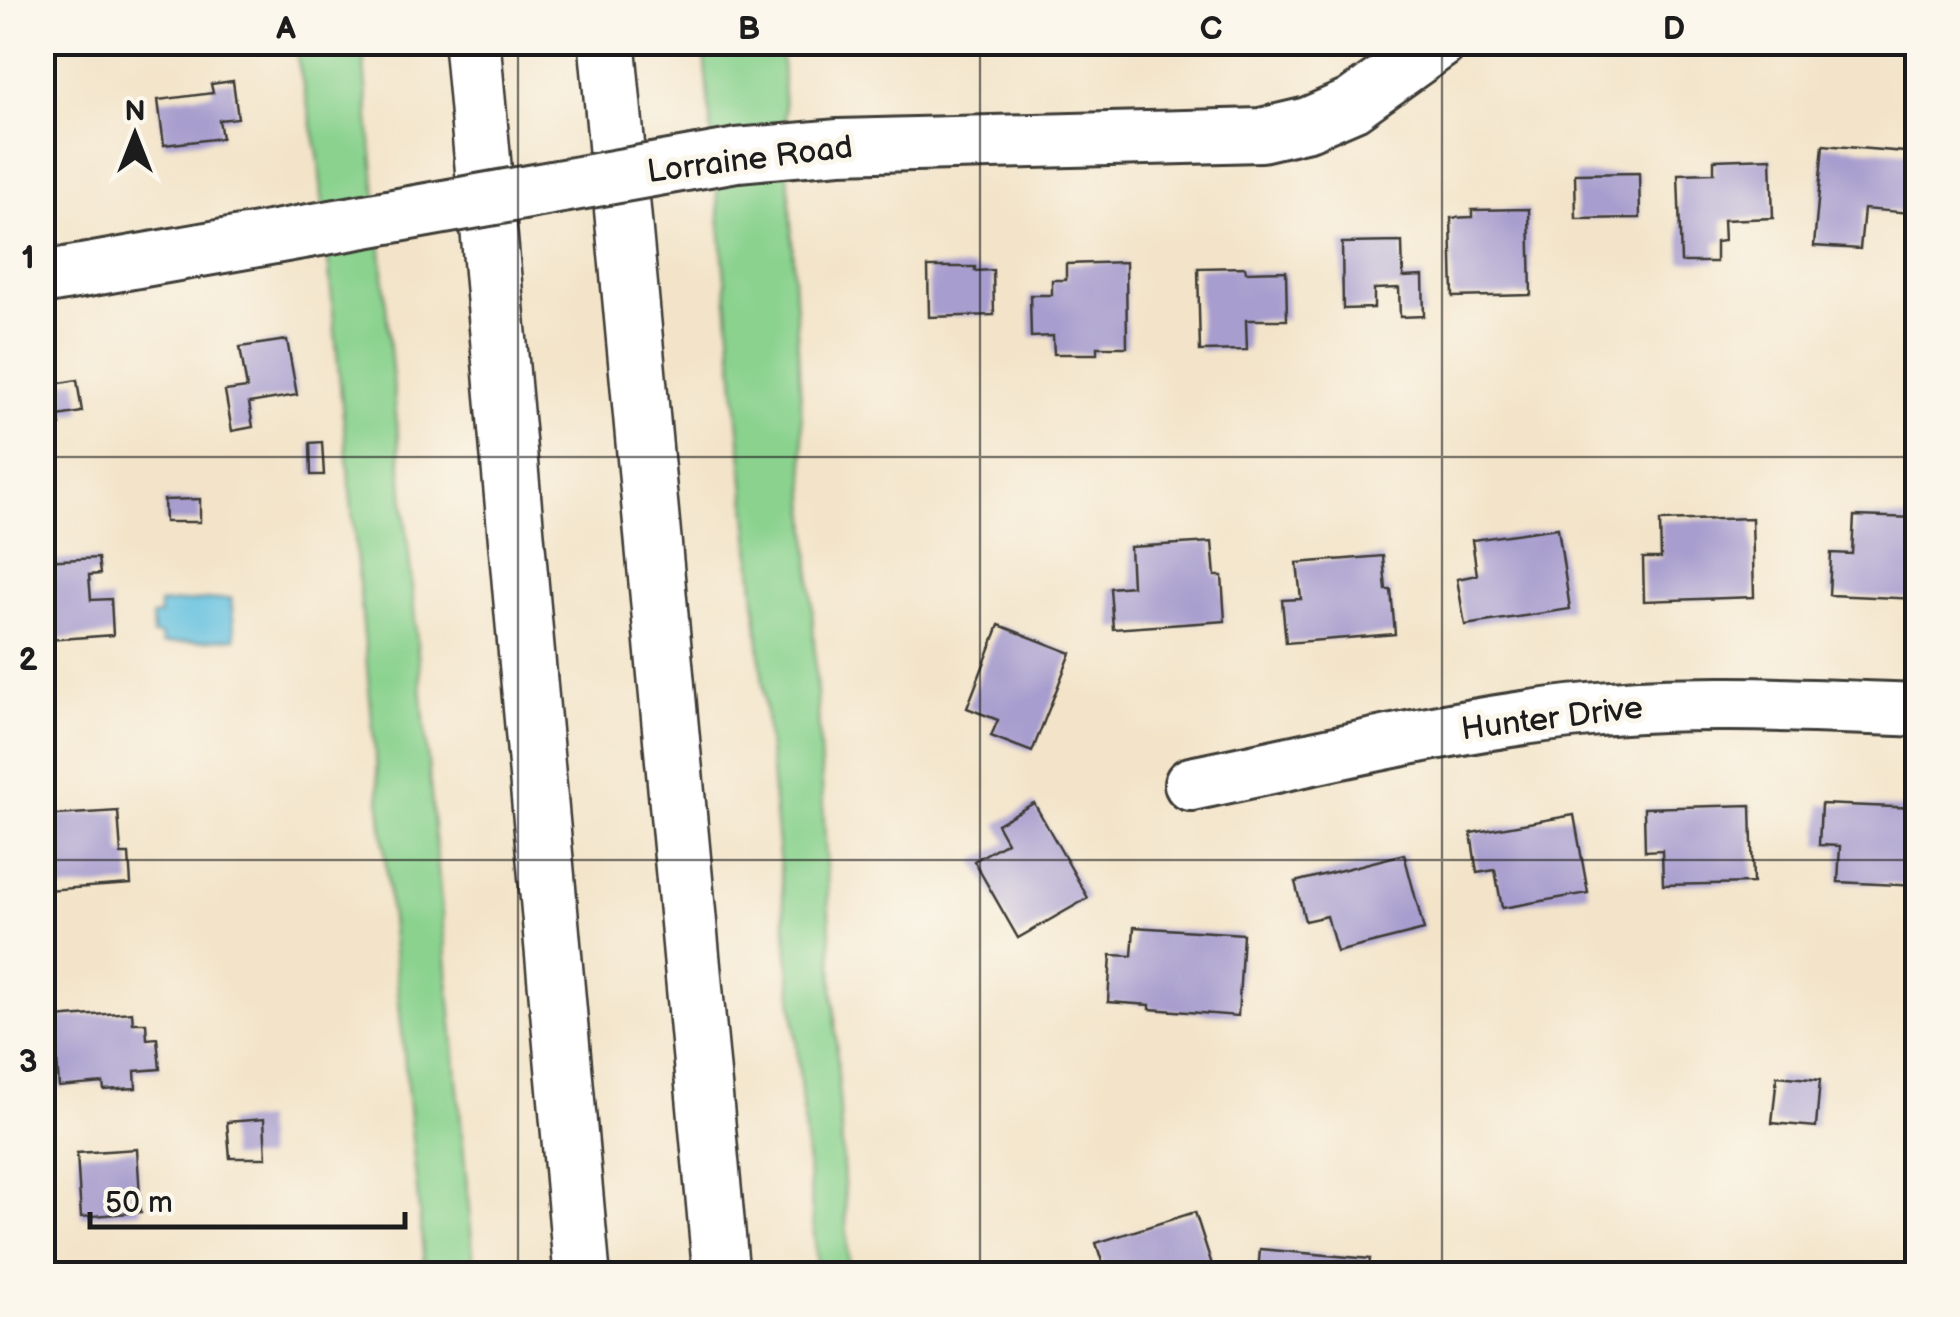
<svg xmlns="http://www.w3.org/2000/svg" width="1960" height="1317" font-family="'Balsamiq Sans',sans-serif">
	<rect width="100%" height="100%" fill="#fbf7ec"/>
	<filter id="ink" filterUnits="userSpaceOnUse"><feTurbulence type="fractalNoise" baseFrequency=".01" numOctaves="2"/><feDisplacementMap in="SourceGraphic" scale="20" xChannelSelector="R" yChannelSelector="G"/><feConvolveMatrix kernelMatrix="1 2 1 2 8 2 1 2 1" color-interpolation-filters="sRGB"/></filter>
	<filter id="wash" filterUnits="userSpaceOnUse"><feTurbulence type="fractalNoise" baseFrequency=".0048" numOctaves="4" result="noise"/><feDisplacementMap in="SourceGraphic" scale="40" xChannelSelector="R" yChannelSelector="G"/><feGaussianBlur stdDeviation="2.25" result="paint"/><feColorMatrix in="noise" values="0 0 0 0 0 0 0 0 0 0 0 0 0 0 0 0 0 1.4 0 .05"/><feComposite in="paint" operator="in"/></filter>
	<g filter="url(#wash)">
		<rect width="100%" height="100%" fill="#f3e4c9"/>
		<g fill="#8ad28e" stroke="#537755" stroke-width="2.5">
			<path d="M 294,43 L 362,43 L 475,1274 L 425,1274 L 318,154 Z"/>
			<path d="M 703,43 L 781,43 L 849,1274 L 818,1274 Z"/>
		</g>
		<path fill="#60bfde" stroke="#3e6e7d" stroke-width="2.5" d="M 231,598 L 235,638 L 162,644 L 161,635 L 153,635 L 152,616 L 160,615 L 159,604 Z"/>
		<g id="blocks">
			<g fill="#a79dce">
				<path d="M 233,81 L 238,118 L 219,120 L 222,138 L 164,145 L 158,100 L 213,93 L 211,84 Z"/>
				<path d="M 1823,145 L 1916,153 L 1911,213 L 1864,209 L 1860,249 L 1814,246 Z"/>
				<path d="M 1771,158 L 1773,218 L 1723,220 L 1724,241 L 1716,242 L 1716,262 L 1681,262 L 1678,174 L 1714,173 L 1714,160 Z"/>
				<path d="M 1639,173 L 1640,218 L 1576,219 L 1575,174 Z"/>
				<path d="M 1529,209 L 1531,295 L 1453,297 L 1451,218 L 1472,217 L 1472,210 Z"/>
				<path d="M 1402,242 L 1403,277 L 1423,276 L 1424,316 L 1400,317 L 1399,288 L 1374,289 L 1374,308 L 1343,309 L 1342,243 Z"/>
				<path d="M 1126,262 L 1127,347 L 1097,347 L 1097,354 L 1054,354 L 1053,336 L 1031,337 L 1030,295 L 1052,295 L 1052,280 L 1066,280 L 1066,264 Z"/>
				<path d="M 928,267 L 975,267 L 975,271 L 993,270 L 994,315 L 929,317 Z"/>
				<path d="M 1245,267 L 1246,272 L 1286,271 L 1287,320 L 1246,320 L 1247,350 L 1200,351 L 1198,268 Z"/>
				<path d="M 287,340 L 297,395 L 249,403 L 253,427 L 232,431 L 225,391 L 247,388 L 240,347 Z"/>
				<path d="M 54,378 L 55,384 L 77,380 L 82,412 L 58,416 L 60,425 L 42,428 L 42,380 Z"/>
				<path d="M 322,442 L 324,475 L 311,475 L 310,443 Z"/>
				<path d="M 200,499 L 200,522 L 165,522 L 164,500 Z"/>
				<path d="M 1854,516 L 1918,518 L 1918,599 L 1829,595 L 1831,553 L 1852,554 Z"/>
				<path d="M 1752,518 L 1754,597 L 1644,601 L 1643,558 L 1661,558 L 1660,521 Z"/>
				<path d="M 1558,528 L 1570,609 L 1465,625 L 1457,579 L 1477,575 L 1472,540 Z"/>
				<path d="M 1212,542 L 1215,576 L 1222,576 L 1225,621 L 1113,629 L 1110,588 L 1132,586 L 1130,547 Z"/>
				<path d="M 1383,556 L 1386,590 L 1391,590 L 1395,634 L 1286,643 L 1282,600 L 1301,599 L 1297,563 Z"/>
				<path d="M 98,558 L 100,574 L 89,575 L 91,600 L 111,599 L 113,635 L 48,640 L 42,561 Z"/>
				<path d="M 999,625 L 1071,653 L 1032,752 L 991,736 L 998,720 L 967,708 Z"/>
				<path d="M 1034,803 L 1088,898 L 1018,938 L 974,861 L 1007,842 L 997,824 Z"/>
				<path d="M 1821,804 L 1918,808 L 1918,886 L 1838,882 L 1840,846 L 1819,845 Z"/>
				<path d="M 1751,805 L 1753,883 L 1663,885 L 1662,850 L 1645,851 L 1644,808 Z"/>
				<path d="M 118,811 L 121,854 L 129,854 L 131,884 L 46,890 L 42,816 Z"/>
				<path d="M 1574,815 L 1588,893 L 1502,908 L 1495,870 L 1477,873 L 1471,833 Z"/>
				<path d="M 1404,854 L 1424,930 L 1337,952 L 1327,916 L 1305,921 L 1295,882 Z"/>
				<path d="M 1134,927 L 1243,934 L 1238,1016 L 1150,1009 L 1150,1005 L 1108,1002 L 1111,955 L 1132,956 Z"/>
				<path d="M 132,1012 L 133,1023 L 146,1023 L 147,1039 L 157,1038 L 160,1069 L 135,1071 L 136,1088 L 104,1090 L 103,1083 L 59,1087 L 54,1018 Z"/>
				<path d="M 1777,1076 L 1820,1080 L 1816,1127 L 1772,1123 Z"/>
				<path d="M 264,1119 L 266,1158 L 230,1158 L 227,1122 Z"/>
				<path d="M 137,1149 L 141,1212 L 81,1217 L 77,1153 Z"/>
				<path d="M 1195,1212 L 1214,1271 L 1204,1274 L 1106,1274 L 1096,1243 Z"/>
				<path d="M 1260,1249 L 1370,1259 L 1368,1274 L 1258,1274 Z"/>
			</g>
		</g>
	</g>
	<g filter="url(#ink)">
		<use href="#blocks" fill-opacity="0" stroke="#3c3a36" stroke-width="2.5"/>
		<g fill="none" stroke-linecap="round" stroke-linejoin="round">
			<defs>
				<g id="minor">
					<path d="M 737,155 L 839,146 L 1261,135 L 1308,124 L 1352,105 L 1440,42"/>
					<path d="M 42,278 L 303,232"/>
					<path d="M 1191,784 C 1323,757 1456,723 1589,710 C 1699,699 1808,706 1918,710"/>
				</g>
				<g id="highway">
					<path d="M 472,42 L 582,1274"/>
					<path d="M 607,42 L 721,1274"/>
				</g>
			</defs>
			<use href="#minor" stroke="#3c3a36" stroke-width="58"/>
			<use href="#highway" stroke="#3c3a36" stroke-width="60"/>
			<use href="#minor" stroke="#fff" stroke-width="52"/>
			<use href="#highway" stroke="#fff" stroke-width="55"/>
			<defs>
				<path id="minor-bridge" d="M 303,232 L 737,155"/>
			</defs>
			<use href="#minor-bridge" stroke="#3c3a36" stroke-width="58" stroke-linecap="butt"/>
			<use href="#minor-bridge" stroke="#fff" stroke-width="52"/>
		</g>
	</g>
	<path fill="none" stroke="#1c1c1c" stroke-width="2.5" stroke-opacity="0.55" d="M 518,42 L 518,1274M 980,42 L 980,1274M 1442,42 L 1442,1274M 42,457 L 1918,457M 42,860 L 1918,860"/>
	<g text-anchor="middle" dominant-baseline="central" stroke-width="10" stroke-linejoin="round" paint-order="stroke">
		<g font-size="32" fill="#1c1c1c" stroke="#fbf7ec">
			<text transform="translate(750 160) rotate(-7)">Lorraine Road</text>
			<text transform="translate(1552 719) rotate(-7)">Hunter Drive</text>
		</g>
	</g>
	<rect width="1960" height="1317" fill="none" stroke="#fbf7ec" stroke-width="110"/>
	<g transform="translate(135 135)" stroke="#fbf7ec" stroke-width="8" paint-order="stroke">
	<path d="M0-8L18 38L0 25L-18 38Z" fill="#1c1c1c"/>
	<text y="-15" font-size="28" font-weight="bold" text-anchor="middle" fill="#1c1c1c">N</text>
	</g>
	<path d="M90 1212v15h315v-15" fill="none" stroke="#1c1c1c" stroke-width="5"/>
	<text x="105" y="1212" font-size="30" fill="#1c1c1c" stroke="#fbf7ec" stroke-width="8" paint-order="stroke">50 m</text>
	<rect x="55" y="55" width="1850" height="1207" fill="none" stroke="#1c1c1c" stroke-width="4"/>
	<g font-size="32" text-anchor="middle" font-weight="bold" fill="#1c1c1c">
		<text x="286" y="39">A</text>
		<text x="749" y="39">B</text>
		<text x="1211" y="39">C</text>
		<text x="1674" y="39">D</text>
		<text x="28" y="268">1</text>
		<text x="28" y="670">2</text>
		<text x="28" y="1072">3</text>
	</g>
</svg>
